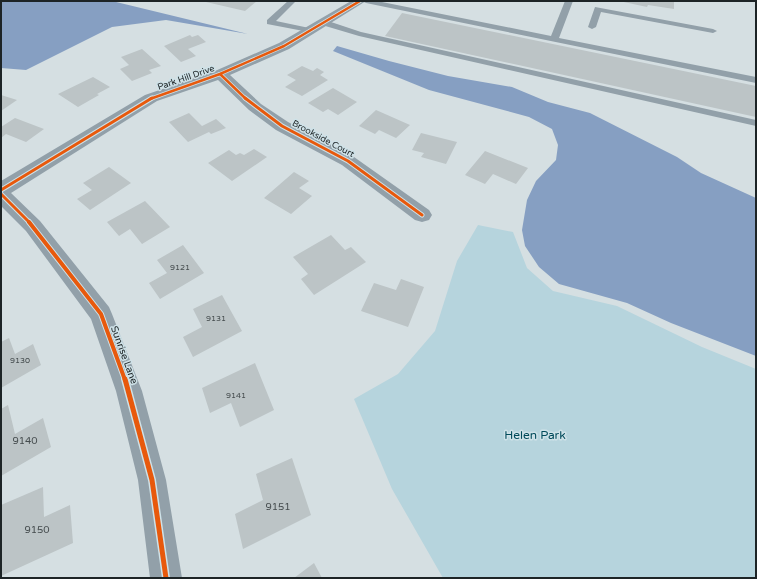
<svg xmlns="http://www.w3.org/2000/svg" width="757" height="579" font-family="'Varela Round',sans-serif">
	<rect width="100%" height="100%" fill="#d5dfe2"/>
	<path fill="#b6d4dd" d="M 478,225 L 513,232 L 527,268 L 553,291 L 617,306 L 702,347 L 756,369 L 756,578 L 443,578 L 392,489 L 354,399 L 398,374 L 435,331 L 457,261 Z"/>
	<g fill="#869fc2">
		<path d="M 1,1 L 112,1 L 248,34 L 166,20 L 112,27 L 26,70 L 1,68 Z"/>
		<path d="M 337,46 L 389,61 L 448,76 L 512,87 L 548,102 L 590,113 L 677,157 L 701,173 L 756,198 L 756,356 L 671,323 L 627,303 L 559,284 L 539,267 L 525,246 L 522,230 L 527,200 L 536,181 L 556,160 L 558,145 L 552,129 L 529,117 L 429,90 L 333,51 Z"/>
	</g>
	<g fill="#bcc4c6">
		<path d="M 207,1 L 257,1 L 245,11 L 206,2 Z"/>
		<path d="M 619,1 L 674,1 L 674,9 L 648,5 L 647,7 Z"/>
		<path d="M 402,13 L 756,86 L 756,117 L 385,36 Z"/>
		<path d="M 190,35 L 192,37 L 198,35 L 206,42 L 188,49 L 196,56 L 181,62 L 164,46 Z"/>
		<path d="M 142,49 L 161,66 L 149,70 L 152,73 L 132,81 L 120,69 L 129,65 L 121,57 Z"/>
		<path d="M 302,66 L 313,71 L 317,68 L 324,72 L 320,75 L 328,80 L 302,96 L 285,87 L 296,80 L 287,75 Z"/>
		<path d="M 93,77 L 110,87 L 97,94 L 99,95 L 78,107 L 58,94 Z"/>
		<path d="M 333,88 L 357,102 L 338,115 L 328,109 L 323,112 L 308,103 Z"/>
		<path d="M 1,95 L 17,100 L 1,111 Z"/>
		<path d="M 376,110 L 410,125 L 396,138 L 379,130 L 375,134 L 359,126 Z"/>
		<path d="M 189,113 L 202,126 L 216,119 L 226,128 L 211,134 L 209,132 L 188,142 L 169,122 Z"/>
		<path d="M 15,118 L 44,129 L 26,142 L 6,134 L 1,138 L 1,127 Z"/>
		<path d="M 421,133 L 457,142 L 446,164 L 421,157 L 424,153 L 412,150 Z"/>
		<path d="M 254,149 L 267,157 L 232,181 L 208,163 L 229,150 L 236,155 L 240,153 L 244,155 Z"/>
		<path d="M 485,151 L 528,168 L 516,184 L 493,174 L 485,184 L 465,175 Z"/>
		<path d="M 109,167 L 131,183 L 90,210 L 77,199 L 92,190 L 83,183 Z"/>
		<path d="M 294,172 L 309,181 L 299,188 L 312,196 L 291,214 L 264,198 Z"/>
		<path d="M 145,201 L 170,227 L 142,244 L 130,229 L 119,236 L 107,222 Z"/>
		<path d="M 331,235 L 345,250 L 351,247 L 366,262 L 314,295 L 301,279 L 308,274 L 293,257 Z"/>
		<path d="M 183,245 L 204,273 L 160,299 L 149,283 L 167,273 L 157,260 Z"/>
		<path d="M 401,279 L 424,287 L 408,327 L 361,311 L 374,283 L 396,290 Z"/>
		<path d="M 222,295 L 242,331 L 193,357 L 183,337 L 202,327 L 193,309 Z"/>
		<path d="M 9,338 L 15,354 L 33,344 L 41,365 L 1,388 L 1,342 Z"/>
		<path d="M 255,363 L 274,410 L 240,427 L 231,403 L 210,413 L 202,388 Z"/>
		<path d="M 8,405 L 15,434 L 43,418 L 51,447 L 1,476 L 1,409 Z"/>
		<path d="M 292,458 L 311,515 L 243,549 L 235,514 L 263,500 L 256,474 Z"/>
		<path d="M 43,487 L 44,517 L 70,505 L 73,543 L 1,576 L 1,505 Z"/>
		<path d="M 314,563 L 322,578 L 294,578 Z"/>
	</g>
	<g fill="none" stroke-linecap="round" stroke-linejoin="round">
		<g fill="#92a0a9" fill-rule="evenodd">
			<path d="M 288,1 L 296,1 L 276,21 L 314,29 L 314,33 L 267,24 L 267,20 Z"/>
			<path d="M 362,1 L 377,1 L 551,36 L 565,1 L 573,1 L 559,38 L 756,77 L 756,83 L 366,3 Z"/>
			<path d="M 595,7 L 713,29 L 717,31 L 713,33 L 601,12 L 596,27 L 592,29 L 588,27 Z"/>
			<path d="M 322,21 L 328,21 L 361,32 L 756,120 L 756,126 L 359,36 L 322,25 Z"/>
		</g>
		<path fill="#92a0a9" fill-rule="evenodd" d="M 351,1 L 366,1 L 289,49 L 230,75 L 261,104 L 288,122 L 354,157 L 429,210 L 432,215 L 429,220 L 422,222 L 415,220 L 342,165 L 276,130 L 249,110 L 218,80 L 157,101 L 11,193 L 40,221 L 109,307 L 112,314 L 142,391 L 166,480 L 182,578 L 150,578 L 138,480 L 116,391 L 91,319 L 26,231 L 1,206 L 1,181 L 145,95 L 215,71 L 279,43 Z"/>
		<defs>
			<g id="cycleway-far3">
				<path d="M 220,74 L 246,99"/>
				<path d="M 150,99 L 220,74 L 284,46 L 360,1"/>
			</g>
			<g id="cycleway-far2">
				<path d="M 245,98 L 282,126 L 348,161 L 422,215"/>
				<path d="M 1,190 L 152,98"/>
				<path d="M 1,194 L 30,223"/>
			</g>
			<path id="cycleway-far1" d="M 29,222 L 101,314 L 125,380"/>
			<path id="cycleway" d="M 125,379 L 152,480 L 166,578"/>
		</defs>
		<use href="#cycleway-far3" stroke="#cfe2e8" stroke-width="4"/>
		<use href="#cycleway-far2" stroke="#cfe2e8" stroke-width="5"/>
		<use href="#cycleway-far1" stroke="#cfe2e8" stroke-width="6"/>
		<use href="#cycleway" stroke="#cfe2e8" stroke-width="8"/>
		<use href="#cycleway-far3" stroke="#e8590c" stroke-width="2.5"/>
		<use href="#cycleway-far2" stroke="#e8590c" stroke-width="3"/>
		<use href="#cycleway-far1" stroke="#e8590c" stroke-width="4"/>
		<use href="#cycleway" stroke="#e8590c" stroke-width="5"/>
	</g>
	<g text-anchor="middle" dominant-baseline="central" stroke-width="3" stroke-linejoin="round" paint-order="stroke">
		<g font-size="8" fill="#454c4e">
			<text x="180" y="267">9121</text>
			<text x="216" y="318">9131</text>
			<text x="20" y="360">9130</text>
			<text x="236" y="395">9141</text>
		</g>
		<g font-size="9" fill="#1d2426" stroke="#cfe2e8">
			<text transform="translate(186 78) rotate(-19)">Park Hill Drive</text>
			<text transform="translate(323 139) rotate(28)">Brookside Court</text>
		</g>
		<g font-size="10" fill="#1d2426" stroke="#cfe2e8">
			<text transform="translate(124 355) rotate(70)">Sunrise Lane</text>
		</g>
		<g font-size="10" fill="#454c4e">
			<text x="25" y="441">9140</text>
			<text x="278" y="507">9151</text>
			<text x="37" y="530">9150</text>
		</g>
		<g font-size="12" fill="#014a5a" stroke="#cfe2e8">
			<text x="535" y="435">Helen Park</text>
		</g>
	</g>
	<rect width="757" height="579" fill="none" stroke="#1d2426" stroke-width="4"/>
</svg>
